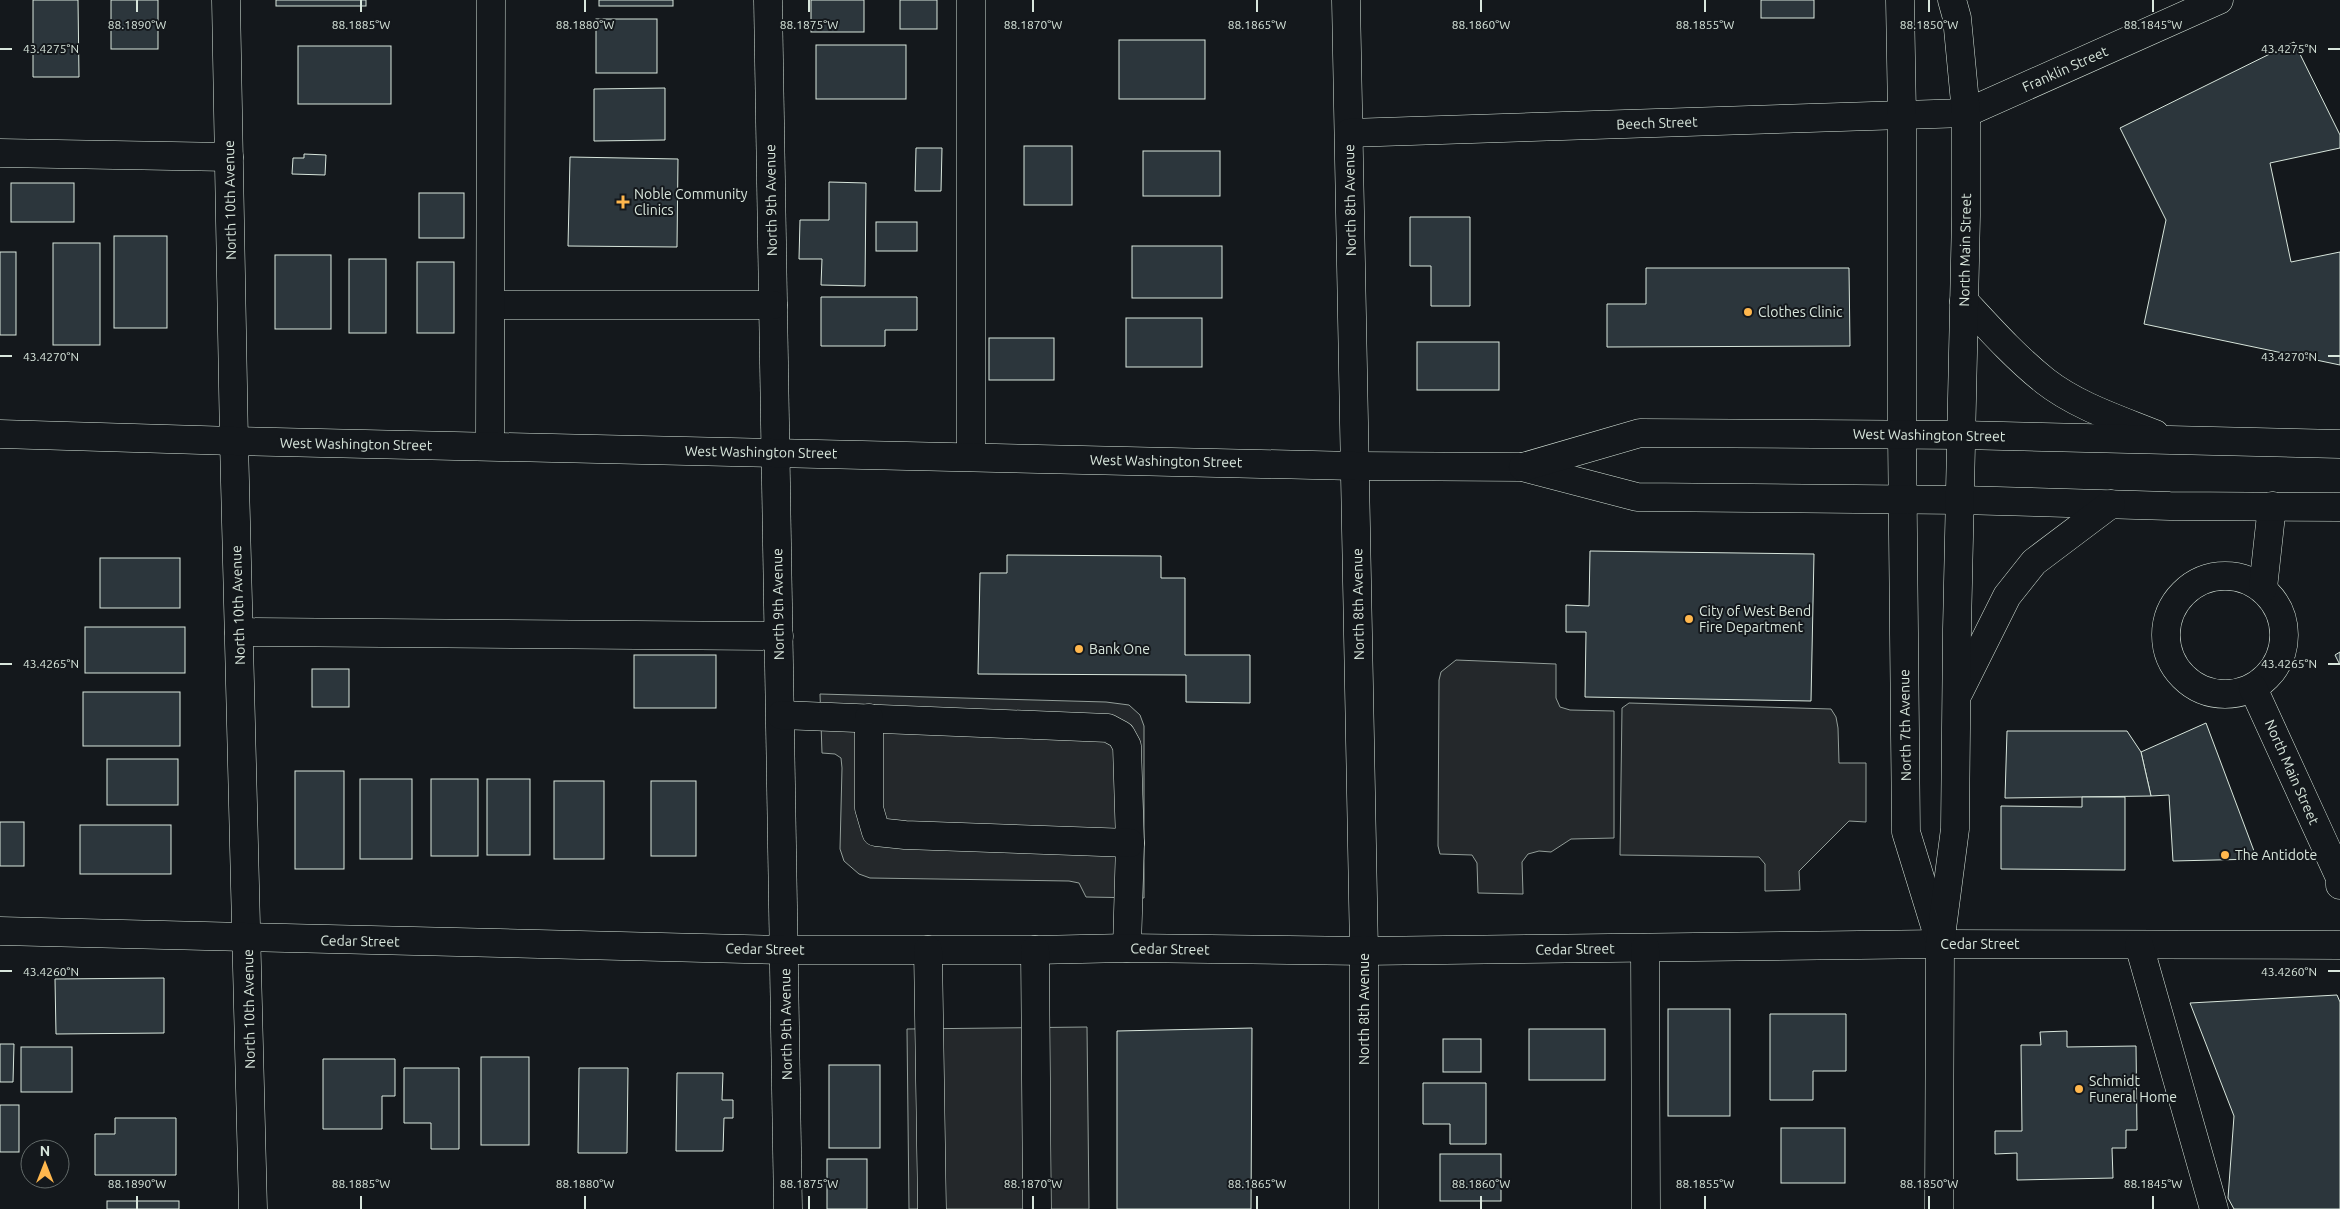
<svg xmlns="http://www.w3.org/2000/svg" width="2340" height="1209" font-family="Ubuntu,sans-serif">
	<rect width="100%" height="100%" fill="#14181c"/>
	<g fill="#24282b" stroke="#939e99">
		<path d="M 1456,660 L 1556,664 L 1556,698 L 1560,707 L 1570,710 L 1614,711 L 1614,838 L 1571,839 L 1551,852 L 1539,851 L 1528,854 L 1522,862 L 1523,894 L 1478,893 L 1477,863 L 1472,855 L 1440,854 L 1438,846 L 1439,680 L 1441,672 Z"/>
		<path d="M 820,694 L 1106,702 L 1129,705 L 1140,715 L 1144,726 L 1144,898 L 1086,897 L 1079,883 L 1069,881 L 870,878 L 859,874 L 844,861 L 840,849 L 842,768 L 841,758 L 835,754 L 822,753 Z"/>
		<path d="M 1629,703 L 1831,709 L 1836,717 L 1838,728 L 1839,763 L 1866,763 L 1866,822 L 1849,821 L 1799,871 L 1800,890 L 1765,891 L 1765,864 L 1759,857 L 1620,855 L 1622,708 Z"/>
		<path d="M 1087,1027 L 1089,1209 L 909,1209 L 907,1029 Z"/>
	</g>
	<g fill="#2c363c" stroke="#d8e6dc">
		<path d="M 33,0 L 78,0 L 79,77 L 33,77 Z"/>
		<rect x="111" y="0" width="47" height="49"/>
		<rect x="276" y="0" width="90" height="6"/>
		<rect x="599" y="0" width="74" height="6"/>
		<rect x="811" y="0" width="53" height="32"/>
		<rect x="900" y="0" width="37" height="29"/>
		<rect x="1761" y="0" width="53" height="18"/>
		<rect x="596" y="19" width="61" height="54"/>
		<rect x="1119" y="40" width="86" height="59"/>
		<path d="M 2294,42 L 2340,135 L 2340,148 L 2270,163 L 2291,262 L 2340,252 L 2340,365 L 2144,324 L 2166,220 L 2120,128 Z"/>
		<rect x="816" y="45" width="90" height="54"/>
		<rect x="298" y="46" width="93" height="58"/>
		<path d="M 665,88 L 665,140 L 594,141 L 594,89 Z"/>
		<rect x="1024" y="146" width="48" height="59"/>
		<path d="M 916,148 L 942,148 L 941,191 L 915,191 Z"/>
		<rect x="1143" y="151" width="77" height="45"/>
		<path d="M 304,154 L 326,155 L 325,175 L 292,174 L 293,158 L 304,158 Z"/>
		<path d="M 570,157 L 678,159 L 677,247 L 568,246 Z"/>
		<path d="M 829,182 L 866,183 L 865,286 L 821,285 L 822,259 L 799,259 L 800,220 L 829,220 Z"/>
		<rect x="11" y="183" width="63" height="39"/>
		<rect x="419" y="193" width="45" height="45"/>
		<path d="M 1410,217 L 1470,217 L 1470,306 L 1431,306 L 1431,266 L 1410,266 Z"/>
		<rect x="876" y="222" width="41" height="29"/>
		<rect x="114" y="236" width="53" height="92"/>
		<rect x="53" y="243" width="47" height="102"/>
		<rect x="1132" y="246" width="90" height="52"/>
		<rect x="0" y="252" width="16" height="83"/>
		<rect x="275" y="255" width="56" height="74"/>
		<rect x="349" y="259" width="37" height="74"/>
		<rect x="417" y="262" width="37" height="71"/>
		<path d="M 1646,268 L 1849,268 L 1850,346 L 1607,347 L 1607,304 L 1646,304 Z"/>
		<path d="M 821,297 L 917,297 L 917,330 L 885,330 L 885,346 L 821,346 Z"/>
		<rect x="1126" y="318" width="76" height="49"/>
		<rect x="989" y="338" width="65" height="42"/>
		<rect x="1417" y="342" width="82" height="48"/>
		<path d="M 1590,551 L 1814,554 L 1811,701 L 1585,697 L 1586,632 L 1566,632 L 1566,605 L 1589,606 Z"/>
		<path d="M 1007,555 L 1161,556 L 1161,578 L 1185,578 L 1185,655 L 1250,655 L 1250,703 L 1186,702 L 1186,675 L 978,674 L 980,573 L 1007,573 Z"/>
		<rect x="100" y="558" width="80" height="50"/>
		<rect x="85" y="627" width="100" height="46"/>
		<path d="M 2340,652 L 2340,665 L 2335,655 Z"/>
		<rect x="634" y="655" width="82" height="53"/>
		<rect x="312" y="669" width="37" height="38"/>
		<rect x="83" y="692" width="97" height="54"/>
		<path d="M 2206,723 L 2257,859 L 2173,861 L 2169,795 L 2151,796 L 2141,752 Z"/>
		<path d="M 2007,731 L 2127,731 L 2141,752 L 2151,796 L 2005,798 Z"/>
		<rect x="107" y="759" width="71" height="46"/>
		<rect x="295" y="771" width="49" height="98"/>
		<rect x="360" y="779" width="52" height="80"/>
		<rect x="431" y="779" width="47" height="77"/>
		<rect x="487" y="779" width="43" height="76"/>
		<rect x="554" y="781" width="50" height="78"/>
		<rect x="651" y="781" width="45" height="75"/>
		<path d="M 2082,797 L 2125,797 L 2125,870 L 2001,869 L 2001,806 L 2082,807 Z"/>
		<rect x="0" y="822" width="24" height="44"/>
		<rect x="80" y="825" width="91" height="49"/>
		<path d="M 164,978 L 164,1033 L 56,1034 L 55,979 Z"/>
		<path d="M 2337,995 L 2340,1002 L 2340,1209 L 2234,1209 L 2228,1198 L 2234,1116 L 2190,1003 Z"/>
		<rect x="1668" y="1009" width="62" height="107"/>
		<path d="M 1770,1014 L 1846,1014 L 1846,1071 L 1813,1071 L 1813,1100 L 1770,1100 Z"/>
		<path d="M 1252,1028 L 1251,1209 L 1117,1209 L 1117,1031 Z"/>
		<rect x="1529" y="1029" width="76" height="51"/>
		<path d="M 2067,1031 L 2067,1047 L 2136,1046 L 2137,1130 L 2126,1130 L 2126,1148 L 2112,1148 L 2113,1178 L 2017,1180 L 2017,1153 L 1995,1154 L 1995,1131 L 2022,1131 L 2021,1045 L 2041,1045 L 2040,1032 Z"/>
		<rect x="1443" y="1039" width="38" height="33"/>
		<path d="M 0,1044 L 14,1044 L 13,1082 L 0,1082 Z"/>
		<rect x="21" y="1047" width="51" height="45"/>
		<rect x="481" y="1057" width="48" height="88"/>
		<path d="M 323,1059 L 395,1059 L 395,1096 L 382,1096 L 382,1129 L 323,1129 Z"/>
		<rect x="829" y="1065" width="51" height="83"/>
		<path d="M 404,1068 L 459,1068 L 459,1149 L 431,1149 L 431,1123 L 404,1123 Z"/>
		<path d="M 579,1068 L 628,1068 L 627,1153 L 578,1153 Z"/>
		<path d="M 677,1073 L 723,1073 L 722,1100 L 733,1100 L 733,1118 L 724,1118 L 723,1151 L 676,1151 Z"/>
		<path d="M 1423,1083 L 1486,1083 L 1486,1144 L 1450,1144 L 1450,1124 L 1423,1124 Z"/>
		<rect x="0" y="1105" width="19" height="47"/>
		<path d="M 115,1118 L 176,1118 L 176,1175 L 95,1175 L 95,1134 L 115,1134 Z"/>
		<rect x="1781" y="1128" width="64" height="55"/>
		<rect x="1440" y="1154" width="61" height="47"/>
		<rect x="827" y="1159" width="40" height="50"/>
		<rect x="107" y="1201" width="72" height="8"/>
	</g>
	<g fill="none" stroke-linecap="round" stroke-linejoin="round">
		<defs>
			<g id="minor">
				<path d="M 226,0 L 234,441 L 253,1209"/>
				<path d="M 768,0 L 788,1209"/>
				<path d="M 1346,0 L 1364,951 L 1364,1209"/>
				<path d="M 1349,133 L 1966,113 L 2219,0"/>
				<path d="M 0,153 L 229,157"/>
				<path d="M 491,305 L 773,305"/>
				<path d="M 490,446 L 491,0"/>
				<path d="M 971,457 L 971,0"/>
				<circle cx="2225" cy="635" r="59"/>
				<path d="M 2263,588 L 2272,506"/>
				<path d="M 239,632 L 779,636"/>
				<path d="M 2253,688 L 2340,878 L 2340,885"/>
				<path d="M 781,715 L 1108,728 L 1121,735 L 1127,746 L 1130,843 L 1127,948"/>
				<path d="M 869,718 L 869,808 L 876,832 L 905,835 L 1130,843"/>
				<path d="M 0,931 L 785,950 L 1035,950 L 1127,948 L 1364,951 L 1940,944 L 2340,945"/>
				<path d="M 2139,945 L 2214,1209"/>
				<path d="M 1645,948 L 1646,1209"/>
				<path d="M 928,950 L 932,1209"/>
				<path d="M 1035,950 L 1037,1207"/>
			</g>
			<g id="major">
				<path d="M 1900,0 L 1902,115 L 1902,434 L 1906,832 L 1938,936"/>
				<path d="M 1964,301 C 1990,329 2015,357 2045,381 C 2077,406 2118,419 2155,434"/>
				<path d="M 0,434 L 234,441 L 1355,466 L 1522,467 L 1637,497 L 1960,500 L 2170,506 L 2340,507"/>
				<path d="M 1523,467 L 1640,433 L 1961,435 L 2340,444"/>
				<path d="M 1959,692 L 2007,596 L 2034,562 L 2111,504"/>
				<path d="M 1939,1209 L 1940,944 L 1955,829 L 1957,629 L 1966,215 L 1966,113 L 1957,18 L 1952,0"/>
			</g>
		</defs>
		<use href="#minor" stroke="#d8e6dc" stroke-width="29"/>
		<use href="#major" stroke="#d8e6dc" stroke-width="29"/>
		<use href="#minor" stroke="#14181c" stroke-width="28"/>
		<use href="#major" stroke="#14181c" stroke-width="28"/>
	</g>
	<path fill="none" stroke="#d8e6dc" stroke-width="2" d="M 137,0 L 137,12M 361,0 L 361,12M 585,0 L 585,12M 809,0 L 809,12M 1033,0 L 1033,12M 1257,0 L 1257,12M 1481,0 L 1481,12M 1705,0 L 1705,12M 1929,0 L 1929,12M 2153,0 L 2153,12M 0,49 L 12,49M 2328,49 L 2340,49M 0,356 L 12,356M 2328,356 L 2340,356M 0,664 L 12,664M 2328,664 L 2340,664M 0,971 L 12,971M 2328,971 L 2340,971M 137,1196 L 137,1209M 361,1196 L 361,1209M 585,1196 L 585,1209M 809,1196 L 809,1209M 1033,1196 L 1033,1209M 1257,1196 L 1257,1209M 1481,1196 L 1481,1209M 1705,1196 L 1705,1209M 1929,1196 L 1929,1209M 2153,1196 L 2153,1209"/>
	<g fill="#ffb74d" stroke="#14181c" stroke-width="2">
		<path d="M620.5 194.5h5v5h5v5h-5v5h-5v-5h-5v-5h5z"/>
		<circle cx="1748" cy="312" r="5"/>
		<circle cx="1689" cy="619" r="5"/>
		<circle cx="1079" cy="649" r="5"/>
		<circle cx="2225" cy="855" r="5"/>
		<circle cx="2079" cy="1089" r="5"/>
	</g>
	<g text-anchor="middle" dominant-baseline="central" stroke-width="4" stroke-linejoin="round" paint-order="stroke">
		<g font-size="14" fill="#d8e6dc" stroke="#14181c">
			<text transform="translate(2065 69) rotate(-24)">Franklin Street</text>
			<text transform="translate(1657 123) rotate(-2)">Beech Street</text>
			<text transform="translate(230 200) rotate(-91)">North 10th Avenue</text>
			<text transform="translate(771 200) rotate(-91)">North 9th Avenue</text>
			<text transform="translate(1350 200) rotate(-91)">North 8th Avenue</text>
			<text transform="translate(1965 250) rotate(-89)">North Main Street</text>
			<text transform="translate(1929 435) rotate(1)">West Washington Street</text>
			<text transform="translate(356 444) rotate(1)">West Washington Street</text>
			<text transform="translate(761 452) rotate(1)">West Washington Street</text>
			<text transform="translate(1166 461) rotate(1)">West Washington Street</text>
			<text transform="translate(778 604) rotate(-91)">North 9th Avenue</text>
			<text transform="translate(1358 604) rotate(-91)">North 8th Avenue</text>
			<text transform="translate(238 605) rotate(-92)">North 10th Avenue</text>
			<text transform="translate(1905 725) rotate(-91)">North 7th Avenue</text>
			<text transform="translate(2292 772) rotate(66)">North Main Street</text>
			<text transform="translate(360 941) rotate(1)">Cedar Street</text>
			<text x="1980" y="944">Cedar Street</text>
			<text transform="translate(765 949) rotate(1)">Cedar Street</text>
			<text transform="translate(1170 949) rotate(1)">Cedar Street</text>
			<text transform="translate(1575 949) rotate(-1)">Cedar Street</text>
			<text transform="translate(249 1009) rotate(-91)">North 10th Avenue</text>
			<text transform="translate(1364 1009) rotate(-90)">North 8th Avenue</text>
			<text transform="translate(786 1024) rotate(-91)">North 9th Avenue</text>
		</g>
		<g font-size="14" fill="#d8e6dc" stroke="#14181c" text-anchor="start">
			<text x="634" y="194">Noble Community<tspan x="634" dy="16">Clinics</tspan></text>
			<text x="1758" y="312">Clothes Clinic</text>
			<text x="1699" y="611">City of West Bend<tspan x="1699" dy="16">Fire Department</tspan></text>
			<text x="1089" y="649">Bank One</text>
			<text x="2235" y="855">The Antidote</text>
			<text x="2089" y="1081">Schmidt<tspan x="2089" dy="16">Funeral Home</tspan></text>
		</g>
	</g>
	<g font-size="12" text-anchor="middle" fill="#d8e6dc" stroke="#14181c" stroke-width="4" stroke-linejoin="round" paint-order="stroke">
		<text x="137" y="29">88.1890°W</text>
		<text x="361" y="29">88.1885°W</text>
		<text x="585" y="29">88.1880°W</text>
		<text x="809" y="29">88.1875°W</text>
		<text x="1033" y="29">88.1870°W</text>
		<text x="1257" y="29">88.1865°W</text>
		<text x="1481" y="29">88.1860°W</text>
		<text x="1705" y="29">88.1855°W</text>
		<text x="1929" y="29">88.1850°W</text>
		<text x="2153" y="29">88.1845°W</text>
		<text x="51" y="53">43.4275°N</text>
		<text x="2289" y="53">43.4275°N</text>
		<text x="51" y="361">43.4270°N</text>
		<text x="2289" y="361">43.4270°N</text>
		<text x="51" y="668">43.4265°N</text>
		<text x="2289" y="668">43.4265°N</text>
		<text x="51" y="976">43.4260°N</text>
		<text x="2289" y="976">43.4260°N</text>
		<text x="137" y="1188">88.1890°W</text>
		<text x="361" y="1188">88.1885°W</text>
		<text x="585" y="1188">88.1880°W</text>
		<text x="809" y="1188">88.1875°W</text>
		<text x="1033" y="1188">88.1870°W</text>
		<text x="1257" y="1188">88.1865°W</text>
		<text x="1481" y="1188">88.1860°W</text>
		<text x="1705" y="1188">88.1855°W</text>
		<text x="1929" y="1188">88.1850°W</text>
		<text x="2153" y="1188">88.1845°W</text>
	</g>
	<g transform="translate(45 1164)"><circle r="24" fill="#14181c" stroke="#626a69"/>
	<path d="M0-4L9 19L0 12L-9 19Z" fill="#ffb74d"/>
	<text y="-8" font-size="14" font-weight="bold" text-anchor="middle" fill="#d8e6dc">N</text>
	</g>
</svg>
